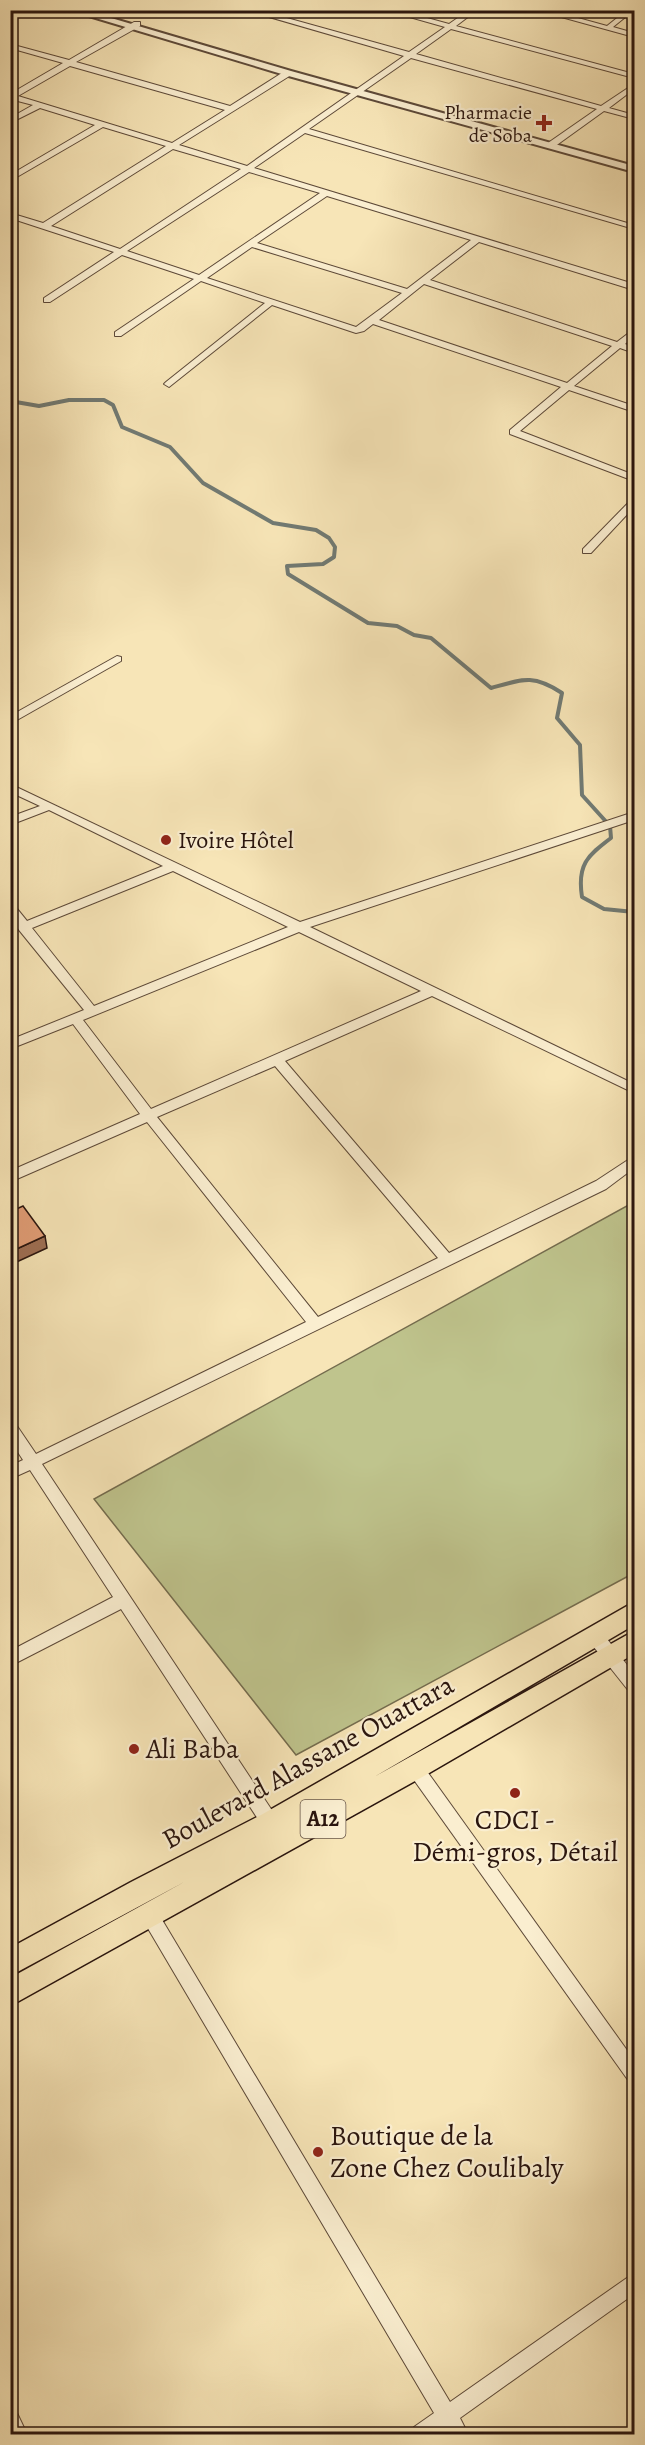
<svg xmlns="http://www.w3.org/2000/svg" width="645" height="2445" font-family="Alegreya,serif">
	<rect width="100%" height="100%" fill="#f7e5b7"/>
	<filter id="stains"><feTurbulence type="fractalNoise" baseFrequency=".00333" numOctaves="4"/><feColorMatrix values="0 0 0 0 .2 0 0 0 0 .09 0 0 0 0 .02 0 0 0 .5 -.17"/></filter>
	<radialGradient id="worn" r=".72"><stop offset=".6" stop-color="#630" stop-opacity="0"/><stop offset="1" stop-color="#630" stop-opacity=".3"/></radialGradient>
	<path fill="#bfc48d" stroke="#746c4e" stroke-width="1.5" d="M 634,1202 L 634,1573 L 296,1755 L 94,1499 Z"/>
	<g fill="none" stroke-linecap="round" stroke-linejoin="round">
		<path stroke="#717a73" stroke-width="4" d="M 10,401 L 39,406 L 69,400 L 104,400 L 113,405 L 122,427 L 170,447 L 203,483 L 273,523 L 316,530 L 329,538 L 335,547 L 334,557 L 323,564 L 287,566 L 288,574 L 368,623 L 397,626 L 414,635 L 431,638 L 491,688 C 523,679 533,674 562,693 L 557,718 L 580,745 L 582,795 L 610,826 L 611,838 C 587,856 577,865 582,897 L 604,909 L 634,912"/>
		<defs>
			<g id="minor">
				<path d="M 245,10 L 258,10 L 409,52 L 445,27 L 385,10 L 398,10 L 449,24 L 469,10 L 477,10 L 456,26 L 634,74 L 634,78 L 451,29 L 416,54 L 601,106 L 634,84 L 634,89 L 609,108 L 634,115 L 634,119 L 604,111 L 554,147 L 548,147 L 548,143 L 597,109 L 411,58 L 309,129 L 634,225 L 634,229 L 305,133 L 254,168 L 634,284 L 634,290 L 479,242 L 430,280 L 617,342 L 634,329 L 634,336 L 625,344 L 634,347 L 634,353 L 620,348 L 574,386 L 634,406 L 634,412 L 569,390 L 520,431 L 634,475 L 634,481 L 510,434 L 510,430 L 561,387 L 373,324 L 364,331 L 356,333 L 272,305 L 169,387 L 164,384 L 166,382 L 265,303 L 201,281 L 121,336 L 115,336 L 115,332 L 194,279 L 122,255 L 50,302 L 44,302 L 44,298 L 114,252 L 10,218 L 10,213 L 43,223 L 166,146 L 103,127 L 10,181 L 10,175 L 95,125 L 40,108 L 10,123 L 10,118 L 33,105 L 10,99 L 10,94 L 63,63 L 10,48 L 10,44 L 69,60 L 134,22 L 140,22 L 140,26 L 76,62 L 230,106 L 285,71 L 291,71 L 291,75 L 179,145 L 247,166 L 404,56 ZM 70,66 L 225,110 L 172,143 L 18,96 ZM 173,149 L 241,169 L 120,249 L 51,226 ZM 249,172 L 320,193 L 199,275 L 127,251 ZM 327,196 L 471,240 L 407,289 L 257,243 ZM 252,247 L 402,293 L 356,327 L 207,278 ZM 424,284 L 612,346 L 567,383 L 379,320 Z"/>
				<path d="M 536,10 L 549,10 L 607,26 L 627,10 L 634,10 L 613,27 L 634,33 L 634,37 Z"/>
				<path d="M 634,499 L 634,507 L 591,553 L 583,553 L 583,549 L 631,500 Z"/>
				<path d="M 117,656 L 121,657 L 121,661 L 10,724 L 10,716 Z"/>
				<path d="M 10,784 L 300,922 L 634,812 L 634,820 L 310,927 L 634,1084 L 634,1093 L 432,996 L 285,1061 L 449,1253 L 596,1181 L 634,1156 L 634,1168 L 606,1189 L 42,1464 L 279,1821 L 281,1827 L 279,1833 L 273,1835 L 267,1833 L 121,1609 L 10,1666 L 10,1651 L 113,1597 L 30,1470 L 10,1479 L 10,1466 L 23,1460 L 10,1440 L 10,1421 L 15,1423 L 36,1454 L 306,1322 L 147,1122 L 10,1182 L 10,1171 L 140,1114 L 73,1024 L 10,1049 L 10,1040 L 84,1010 L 19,930 L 10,917 L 10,904 L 14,905 L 27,921 L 163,866 L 49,810 L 10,825 L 10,817 L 40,806 L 10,792 ZM 173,871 L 288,927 L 94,1006 L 32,928 ZM 299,932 L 421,991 L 151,1109 L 83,1020 ZM 275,1066 L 438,1258 L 318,1317 L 157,1117 Z"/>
				<path d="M 595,1629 L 601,1631 L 634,1674 L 634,1692 L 628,1690 L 589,1641 L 587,1636 L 589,1631 Z"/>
				<path d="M 415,1760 L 421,1763 L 634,2060 L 634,2083 L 628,2080 L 409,1773 L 407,1768 L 409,1763 Z"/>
				<path d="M 149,1906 L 155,1908 L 450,2402 L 634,2273 L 634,2294 L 460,2418 L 468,2434 L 447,2434 L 444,2430 L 437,2434 L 411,2434 L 414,2427 L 434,2413 L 143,1920 L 140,1914 L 143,1908 Z"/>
				<path d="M 10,2410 L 17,2413 L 27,2434 L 10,2434 Z"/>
			</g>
			<path id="tertiary" d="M 69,10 L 84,10 L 291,71 L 634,166 L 634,172 L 285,75 Z"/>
			<path id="primary" d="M 634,1602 L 634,1625 L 374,1777 L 634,1631 L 634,1654 L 424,1776 L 10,2006 L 10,1978 L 186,1881 L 10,1976 L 10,1948 L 131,1882 L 261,1815 Z"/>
		</defs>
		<use href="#minor" stroke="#5d4938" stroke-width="2"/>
		<use href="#tertiary" stroke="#5d4938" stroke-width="4"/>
		<use href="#primary" stroke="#2a150e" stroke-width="3"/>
		<use href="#minor" fill="#faeed0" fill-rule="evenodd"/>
		<use href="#tertiary" fill="#faeed0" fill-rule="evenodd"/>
		<use href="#primary" fill="#f7e5b7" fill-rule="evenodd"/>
	</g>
	<path fill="#9e6e53" stroke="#2a150e" stroke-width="1.5" d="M 45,1236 L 47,1248 L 10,1265 L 10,1252 Z"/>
	<path fill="#e19d76" stroke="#2a150e" stroke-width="1.5" d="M 23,1206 L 45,1236 L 10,1252 L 10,1220 L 16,1217 L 12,1211 Z"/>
	<g fill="#8f2418" stroke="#faeed0" stroke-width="2">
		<path d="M541 114h6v6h6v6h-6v6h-6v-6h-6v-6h6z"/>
		<circle cx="166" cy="840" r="6"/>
		<circle cx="134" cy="1749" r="6"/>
		<circle cx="515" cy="1793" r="6"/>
		<circle cx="318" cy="2152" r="6"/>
	</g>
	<g text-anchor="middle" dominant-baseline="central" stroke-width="4.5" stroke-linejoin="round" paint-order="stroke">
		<g font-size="20" fill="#2a150e" stroke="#faeed0" text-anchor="end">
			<text x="532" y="112">Pharmacie<tspan x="532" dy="23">de Soba</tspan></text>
		</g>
		<rect fill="#faeed0" stroke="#685648" stroke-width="1.5" x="300.5" y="1800" width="45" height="38" rx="4.5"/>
		<g font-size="22" font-weight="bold" fill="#2a150e">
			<text x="323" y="1819">A12</text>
		</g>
		<g font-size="24" fill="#2a150e" stroke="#faeed0" text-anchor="start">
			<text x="178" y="840">Ivoire Hôtel</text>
		</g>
		<g font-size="28" fill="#2a150e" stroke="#faeed0" text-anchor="start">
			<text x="146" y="1749">Ali Baba</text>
			<text x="515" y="1820" text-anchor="middle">CDCI -<tspan x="515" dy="32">Démi-gros, Détail</tspan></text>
			<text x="330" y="2136">Boutique de la<tspan x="330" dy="32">Zone Chez Coulibaly</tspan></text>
		</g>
		<g font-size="28" fill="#2a150e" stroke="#faeed0">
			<text transform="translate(308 1762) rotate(-29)">Boulevard Alassane Ouattara</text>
		</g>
	</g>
	<rect width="645" height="2445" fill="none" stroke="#f7e5b7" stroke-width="36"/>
	<rect x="12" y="12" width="621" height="2421" fill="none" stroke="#2a150e" stroke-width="3"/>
	<rect x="18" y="18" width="609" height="2409" fill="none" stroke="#2a150e" stroke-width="1.5"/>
	<rect width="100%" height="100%" filter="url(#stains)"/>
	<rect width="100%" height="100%" fill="url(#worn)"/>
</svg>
